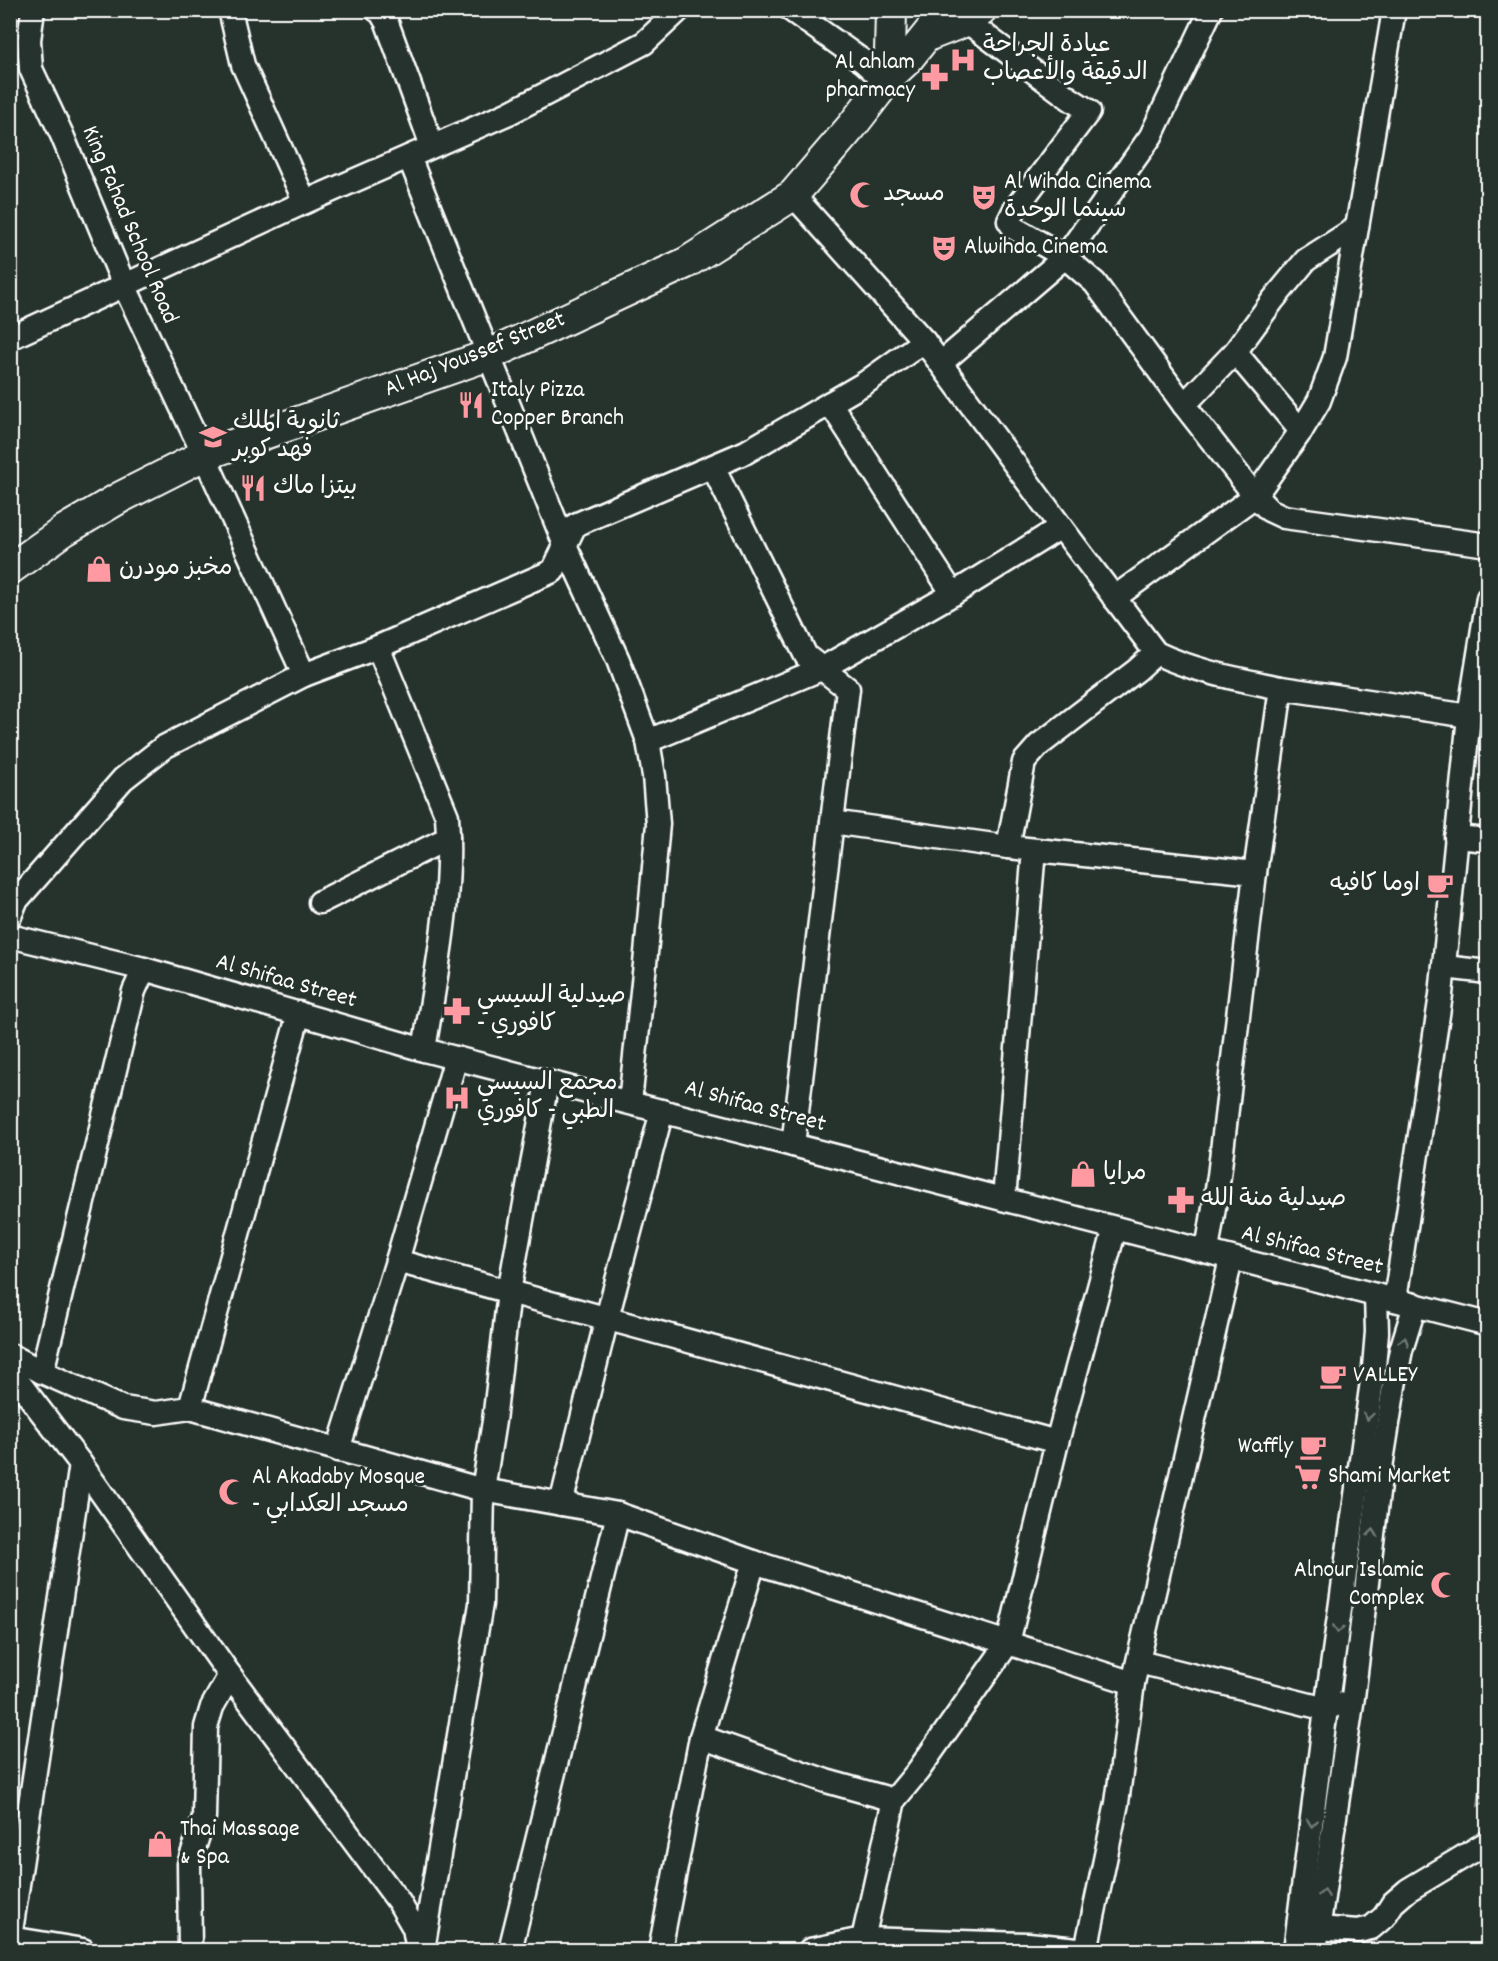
<svg xmlns="http://www.w3.org/2000/svg" width="1498" height="1961" font-family="Dekko,'Playpen Sans Arabic',sans-serif">
	<defs>
		<pattern id="park-dots" width="8" height="8" patternUnits="userSpaceOnUse" patternTransform="scale(1.5)"><rect width="8" height="8" fill="#3e4944"/><path d="M2 2h.1M6 6h.1" fill="none" stroke="#5b6460" stroke-width="1.8" stroke-linecap="round"/></pattern>
	</defs>
	<rect width="100%" height="100%" fill="#26332d"/>
	<filter id="ink" filterUnits="userSpaceOnUse"><feTurbulence type="fractalNoise" baseFrequency=".0167" numOctaves="2"/><feDisplacementMap in="SourceGraphic" scale="12" xChannelSelector="R" yChannelSelector="G"/><feConvolveMatrix kernelMatrix="1 2 1 2 8 2 1 2 1" color-interpolation-filters="sRGB"/></filter>
	<g filter="url(#ink)">
		<path fill="url(#park-dots)" stroke="#9ea4a2" stroke-width="1.5" d="M 1487,1721 L 1487,1800 L 1478,1806 Z"/>
		<g fill="none" stroke-linecap="round" stroke-linejoin="round">
			<defs>
				<g id="minor">
					<path d="M 33,10 L 29,40 L 31,69 L 62,135 L 124,285 L 204,455 L 304,675"/>
					<path d="M 230,10 L 243,65 L 305,202"/>
					<path d="M 377,10 L 380,11 L 387,23 L 432,146"/>
					<path d="M 791,10 L 864,62 L 886,82"/>
					<path d="M 966,21 L 1069,98 L 1089,111 L 1015,209 L 1009,221 L 1014,228 L 1065,257 L 1095,283 L 1184,405 L 1255,496 L 1269,510 L 1284,517 L 1488,545"/>
					<path d="M 409,157 L 565,545 L 618,660 L 648,741 L 654,776 L 658,824 L 645,964 L 630,1102"/>
					<path d="M 793,195 L 924,341 L 1061,527 L 1156,653 C 1196,672 1238,679 1281,688 L 1255,873 L 1219,1176 L 1207,1251"/>
					<path d="M 10,338 L 305,202 L 509,113 L 644,43 L 679,10"/>
					<path d="M 1235,352 L 1301,431"/>
					<path d="M 941,363 L 1065,257 L 1151,136 L 1211,10"/>
					<path d="M 830,403 L 953,594"/>
					<path d="M 1184,405 L 1235,352 L 1273,300 L 1306,260 L 1356,228"/>
					<path d="M 713,467 L 806,656 L 848,689 L 793,1145"/>
					<path d="M 1114,598 L 1255,496 L 1301,431 L 1319,401 L 1335,357 L 1394,10"/>
					<path d="M 378,647 L 447,816 C 453,895 436,973 424,1050"/>
					<path d="M 1281,688 L 1469,716"/>
					<path d="M 648,741 L 821,669 L 953,594 L 1061,527"/>
					<path d="M 832,822 L 1008,847 L 1255,873"/>
					<path d="M 1456,837 L 1488,840"/>
					<path d="M 1008,847 L 1024,762 L 1039,745 L 1137,670 L 1156,653"/>
					<path d="M 320,902 L 448,838"/>
					<path d="M 10,916 L 16,901 L 123,779 L 164,747 L 304,675 L 378,647 L 553,571 L 575,525 L 746,452 L 865,383 L 924,341"/>
					<path d="M 10,936 L 144,969 L 424,1050 L 1488,1324"/>
					<path d="M 1444,967 L 1488,972"/>
					<path d="M 1004,1199 L 1034,850"/>
					<path d="M 397,1261 L 1057,1442"/>
					<path d="M 1395,1300 L 1441,995 L 1469,716 L 1488,598"/>
					<path d="M 10,1355 L 42,1372 L 123,1408 L 156,1413 L 190,1408 L 483,1490 L 618,1514 L 754,1562 L 1133,1683"/>
					<path d="M 10,1371 L 81,1464 L 230,1675 L 399,1902 L 414,1928 L 418,1950"/>
					<path d="M 42,1372 L 134,991 L 144,969"/>
					<path d="M 190,1408 L 299,1013"/>
					<path d="M 338,1450 L 397,1261 L 456,1058"/>
					<path d="M 561,1504 L 607,1318 L 662,1111"/>
					<path d="M 1139,1662 L 1326,1709 L 1338,1704"/>
					<path d="M 701,1737 L 826,1781 L 894,1800"/>
					<path d="M 1318,1928 L 1358,1931 L 1371,1928 L 1384,1917 L 1393,1903 L 1408,1890 L 1488,1842"/>
					<path d="M 10,1938 L 81,1464"/>
					<path d="M 10,1938 L 83,1950"/>
					<path d="M 863,1939 L 894,1800 L 918,1771 L 1008,1643 L 1057,1442 L 1115,1228"/>
					<path d="M 190,1950 L 189,1864 L 204,1817 L 206,1727 L 212,1707 L 230,1675"/>
					<path d="M 423,1950 L 481,1604 L 483,1490 L 494,1421 L 509,1292 L 547,1082"/>
					<path d="M 510,1950 L 618,1514"/>
					<path d="M 660,1950 L 701,1737 L 754,1562"/>
					<path d="M 810,1950 L 863,1939 L 1028,1944 L 1087,1950"/>
					<path d="M 1086,1950 L 1117,1803 L 1133,1683 L 1231,1259"/>
					<path d="M 1295,1950 L 1326,1709 L 1374,1367 L 1377,1332 L 1376,1295"/>
					<path d="M 1315,1950 L 1353,1697 L 1382,1461 L 1394,1386 L 1401,1350 L 1415,1305"/>
				</g>
				<g id="major">
					<path d="M 891,10 L 890,54 L 892,74"/>
					<path d="M 927,36 L 966,21 L 981,10"/>
					<path d="M 10,569 L 65,530 L 121,497 L 204,455 L 489,355 L 686,263 L 793,195 L 852,126 L 892,74 L 907,60 L 947,10"/>
				</g>
			</defs>
			<use href="#minor" stroke="#fff" stroke-width="27"/>
			<use href="#major" stroke="#fff" stroke-width="34"/>
			<use href="#minor" stroke="#26332d" stroke-width="22"/>
			<use href="#major" stroke="#26332d" stroke-width="30"/>
		</g>
		<defs><path id="oneway-chevron" d="M-2-3.5L2.5 0L-2 3.5" fill="none" stroke-width="1.6" stroke-linecap="round" stroke-linejoin="round" transform="scale(1.5)"/></defs>
		<g stroke="#727a76">
			<use href="#oneway-chevron" transform="translate(1404 1341) rotate(-73)"/>
			<use href="#oneway-chevron" transform="translate(1368 1416) rotate(98)"/>
			<use href="#oneway-chevron" transform="translate(1373 1533) rotate(-83)"/>
			<use href="#oneway-chevron" transform="translate(1338 1629) rotate(98)"/>
			<use href="#oneway-chevron" transform="translate(1312 1823) rotate(97)"/>
			<use href="#oneway-chevron" transform="translate(1324 1893) rotate(-81)"/>
		</g>
	</g>
	<defs>
		<symbol id="hospital-bare" viewBox="-9 -9 18 18"><path d="M-5-5h3v3.5h4V-5h3V5h-3V1.5h-4V5h-3Z" fill="#ff9aa2" stroke="#26332d" stroke-width="2.5" paint-order="stroke"/></symbol>
		<symbol id="pharmacy-bare" viewBox="-9 -9 18 18"><path d="M-2-6h4v4h4v4h-4v4h-4v-4h-4v-4h4Z" fill="#ff9aa2" stroke="#26332d" stroke-width="2.5" paint-order="stroke"/></symbol>
		<symbol id="mosque-bare" viewBox="-9 -9 18 18"><path d="M3.5-4.9A6 6 0 1 0 3.5 4.9A5 5 0 1 1 3.5-4.9Z" fill="#ff9aa2" stroke="#26332d" stroke-width="2.5" paint-order="stroke"/></symbol>
		<symbol id="theatre-bare" viewBox="-9 -9 18 18"><path d="M-5-5.5Q0-4 5-5.5V0Q5 5 0 6Q-5 5-5 0ZM-3.3-2.5H-1v1.5H-3.3ZM1-2.5H3.3v1.5H1ZM-2.8 1Q0 5.5 2.8 1Z" fill="#ff9aa2" stroke="#26332d" stroke-width="2.5" paint-order="stroke"/></symbol>
		<symbol id="restaurant-bare" viewBox="-9 -9 18 18"><path d="M-5-6h1v4h1v-4h1v4h1v-4h1v5L-1.5 .5V6h-2V.5L-5-1ZM5-6V6H3V1.5H1.5Q1.5-4 5-6Z" fill="#ff9aa2" stroke="#26332d" stroke-width="2.5" paint-order="stroke"/></symbol>
		<symbol id="school-bare" viewBox="-9 -9 18 18"><path d="M0-5L7-2L0 1L-7-2ZM-4 1L0 2.5L4 1V4Q0 6-4 4Z" fill="#ff9aa2" stroke="#26332d" stroke-width="2.5" paint-order="stroke"/></symbol>
		<symbol id="shop-bare" viewBox="-9 -9 18 18"><path d="M-5-2.5h2.3a2.7 3.5 0 0 1 5.4 0H5L5.5 6h-11ZM-1.5-2.5h3a1.5 2.3 0 0 0-3 0Z" fill="#ff9aa2" stroke="#26332d" stroke-width="2.5" paint-order="stroke"/></symbol>
		<symbol id="cafe-bare" viewBox="-9 -9 18 18"><path d="M-5.5-4.5H6V0H3Q3 3.5 0 3.5H-2.5Q-5.5 3.5-5.5 0ZM3-3.2v2h1.7v-2ZM-6 4.5H4V6H-6Z" fill="#ff9aa2" stroke="#26332d" stroke-width="2.5" paint-order="stroke"/></symbol>
		<symbol id="supermarket-bare" viewBox="-9 -9 18 18"><path d="M-6-5.5h2.5l.6 2H6L4.5 2H-2.5L-4.4-4H-6ZM-1.5 3.2a1.3 1.3 0 1 0 .1 0ZM3 3.2a1.3 1.3 0 1 0 .1 0Z" fill="#ff9aa2" stroke="#26332d" stroke-width="2.5" paint-order="stroke"/></symbol>
	</defs>
	<g fill-rule="evenodd">
		<use href="#hospital-bare" x="944" y="41" width="38" height="38"/>
		<use href="#pharmacy-bare" x="916" y="58" width="38" height="38"/>
		<use href="#mosque-bare" x="844" y="176" width="38" height="38"/>
		<use href="#theatre-bare" x="965" y="178" width="38" height="38"/>
		<use href="#theatre-bare" x="925" y="229" width="38" height="38"/>
		<use href="#restaurant-bare" x="452" y="386" width="38" height="38"/>
		<use href="#school-bare" x="194" y="418" width="38" height="38"/>
		<use href="#restaurant-bare" x="234" y="469" width="38" height="38"/>
		<use href="#shop-bare" x="80" y="550" width="38" height="38"/>
		<use href="#cafe-bare" x="1421" y="866" width="38" height="38"/>
		<use href="#pharmacy-bare" x="438" y="992" width="38" height="38"/>
		<use href="#hospital-bare" x="438" y="1079" width="38" height="38"/>
		<use href="#shop-bare" x="1064" y="1155" width="38" height="38"/>
		<use href="#pharmacy-bare" x="1162" y="1181" width="38" height="38"/>
		<use href="#cafe-bare" x="1314" y="1357" width="38" height="38"/>
		<use href="#cafe-bare" x="1294" y="1428" width="38" height="38"/>
		<use href="#supermarket-bare" x="1289" y="1458" width="38" height="38"/>
		<use href="#mosque-bare" x="213" y="1473" width="38" height="38"/>
		<use href="#mosque-bare" x="1425" y="1566" width="38" height="38"/>
		<use href="#shop-bare" x="141" y="1825" width="38" height="38"/>
	</g>
	<g text-anchor="middle" dominant-baseline="central" stroke-width="6" stroke-linejoin="round" paint-order="stroke">
		<g font-size="24" fill="#fff" stroke="#26332d" text-anchor="start">
			<text x="983" y="46">عيادة الجراحة<tspan x="983" dy="28">الدقيقة والأعصاب</tspan></text>
			<text x="915" y="63" text-anchor="end">Al ahlam<tspan x="915" dy="28">pharmacy</tspan></text>
			<text x="1004" y="183">Al Wihda Cinema<tspan x="1004" dy="28">سينما الوحدة</tspan></text>
			<text x="883" y="195">مسجد</text>
			<text x="964" y="248">Alwihda Cinema</text>
			<text x="491" y="391">Italy Pizza<tspan x="491" dy="28">Copper Branch</tspan></text>
			<text x="233" y="423">ثانوية الملك<tspan x="233" dy="28">فهد كوبر</tspan></text>
			<text x="273" y="488">بيتزا ماك</text>
			<text x="119" y="569">مخبز مودرن</text>
			<text x="1420" y="885" text-anchor="end">اوما كافيه</text>
			<text x="477" y="997">صيدلية السيسي<tspan x="477" dy="28">- كافوري</tspan></text>
			<text x="477" y="1084">مجمع السيسي<tspan x="477" dy="28">الطبي - كافوري</tspan></text>
			<text x="1103" y="1174">مرايا</text>
			<text x="1201" y="1200">صيدلية منة الله</text>
			<text x="1353" y="1376">VALLEY</text>
			<text x="1293" y="1447" text-anchor="end">Waffly</text>
			<text x="1328" y="1477">Shami Market</text>
			<text x="252" y="1478">Al Akadaby Mosque<tspan x="252" dy="28">- مسجد العكدابي</tspan></text>
			<text x="1424" y="1571" text-anchor="end">Alnour Islamic<tspan x="1424" dy="28">Complex</tspan></text>
			<text x="180" y="1830">Thai Massage<tspan x="180" dy="28">&amp; Spa</tspan></text>
		</g>
		<g font-size="24" fill="#fff" stroke="#26332d">
			<text transform="translate(129 225) rotate(67)">King Fahad School Road</text>
			<text transform="translate(475 355) rotate(-22)">Al Haj Youssef Street</text>
			<text transform="translate(286 982) rotate(16)">Al Shifaa Street</text>
			<text transform="translate(755 1107) rotate(15)">Al Shifaa Street</text>
			<text transform="translate(1312 1251) rotate(14)">Al Shifaa Street</text>
		</g>
	</g>
	<rect width="1498" height="1961" fill="none" stroke="#26332d" stroke-width="36"/>
	<rect x="18" y="18" width="1462" height="1925" fill="none" stroke="#fff" stroke-width="2" filter="url(#ink)"/>
</svg>
